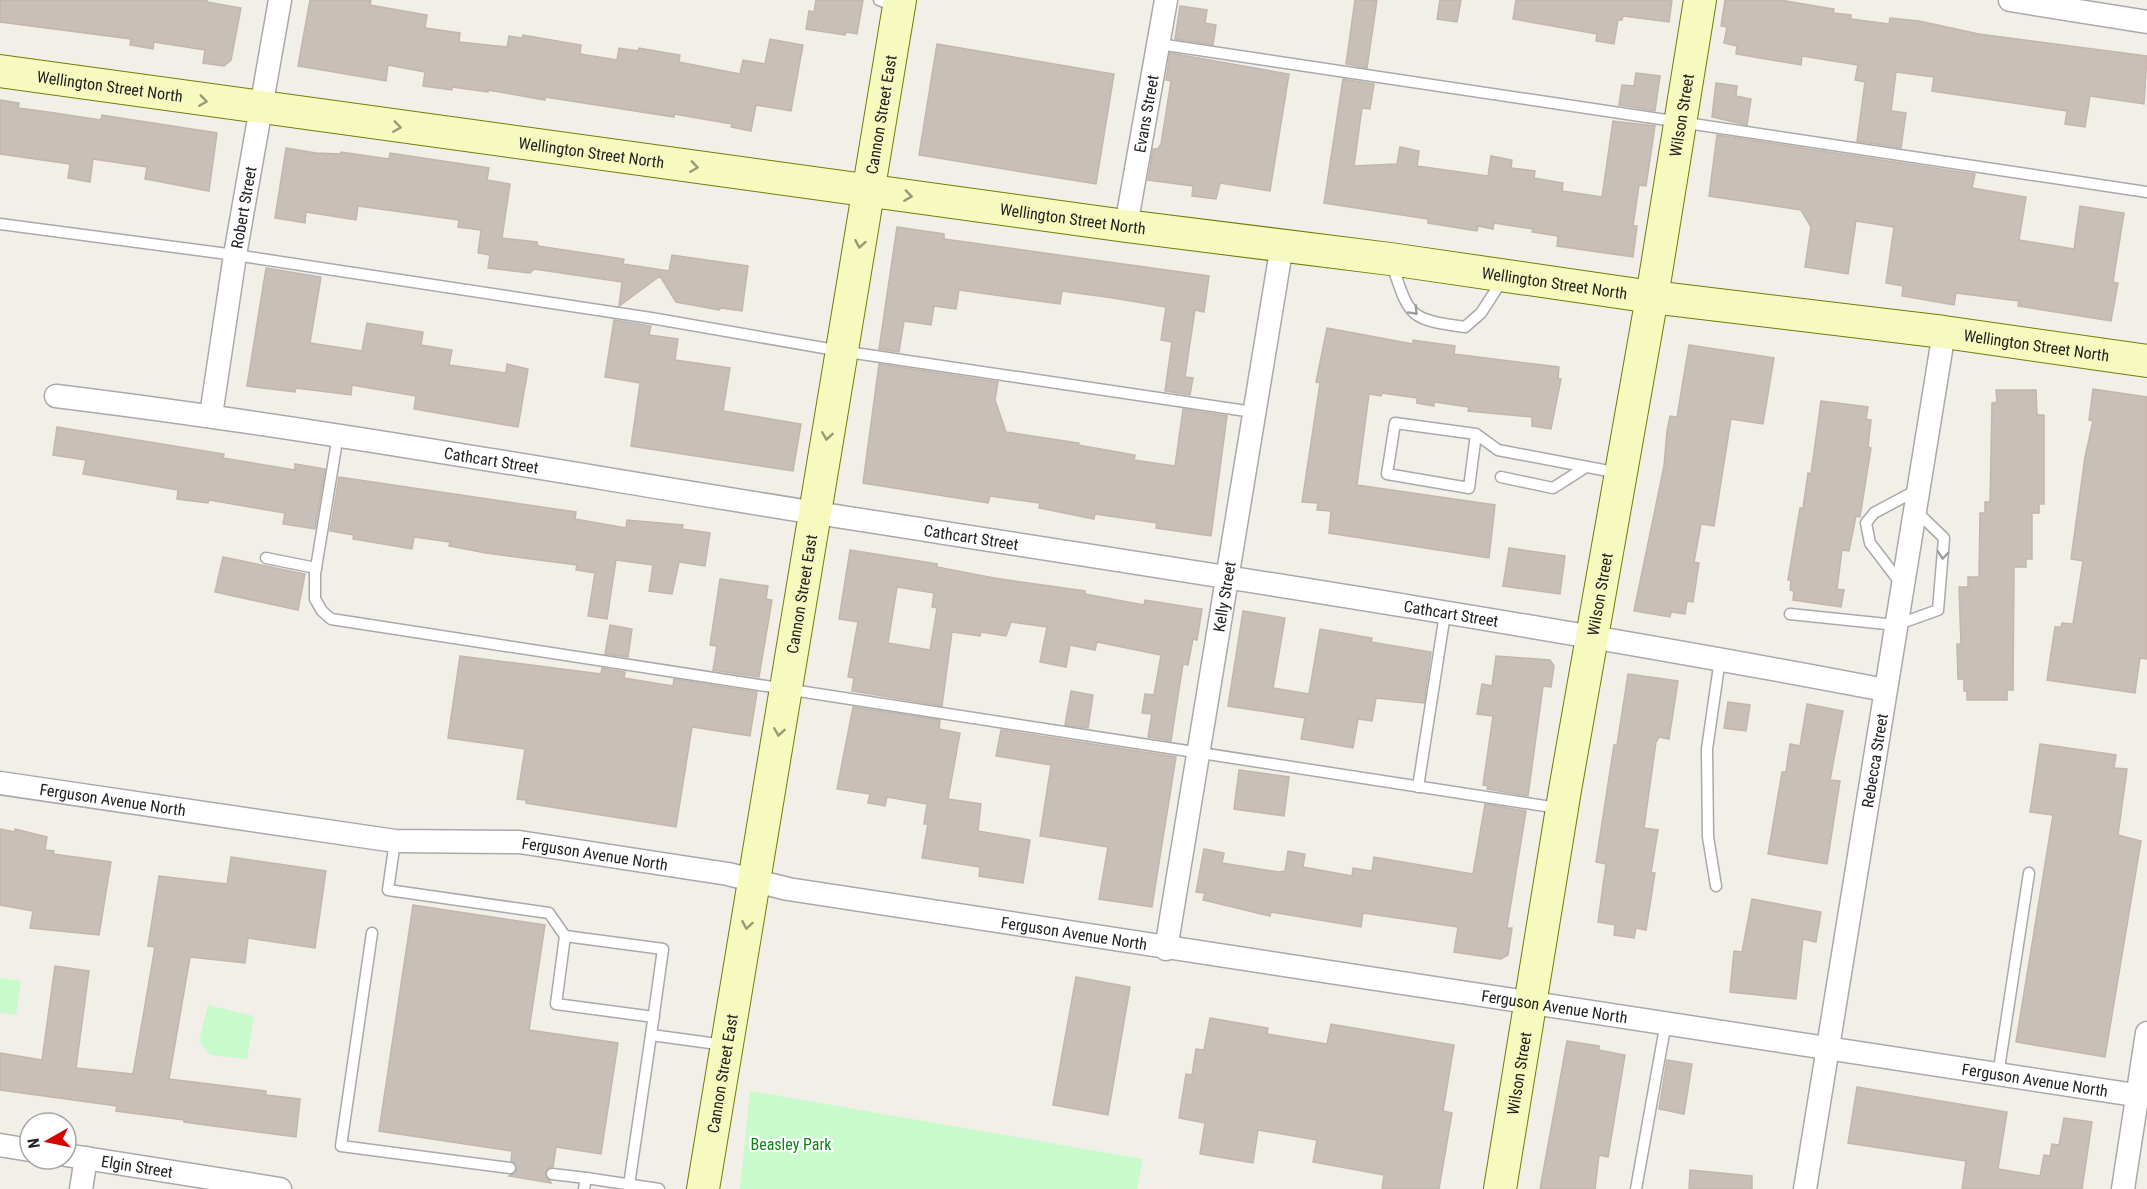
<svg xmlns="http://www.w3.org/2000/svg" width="2147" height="1189" font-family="'Roboto Condensed',sans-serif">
	<rect width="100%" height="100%" fill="#f2efe9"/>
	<g fill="#c8facc">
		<path d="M 0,978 L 21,981 L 16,1015 L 0,1012 Z"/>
		<path d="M 208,1005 L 254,1016 L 247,1059 L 210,1055 L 199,1041 Z"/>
		<path d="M 750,1091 L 1143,1159 L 1137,1189 L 740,1189 Z"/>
	</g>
	<g fill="#c7bfb8" stroke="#c4b6ab" stroke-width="1.5" fill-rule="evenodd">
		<path d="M 0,0 L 207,0 L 207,2 L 241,8 L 231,60 L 224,66 L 203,63 L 205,50 L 154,42 L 153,49 L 130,45 L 131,39 L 0,22 Z"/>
		<path d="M 310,0 L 371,0 L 370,5 L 427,15 L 425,28 L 460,33 L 459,42 L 507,47 L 509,36 L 522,38 L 523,35 L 581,45 L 580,54 L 617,60 L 619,48 L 638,51 L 639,48 L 680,55 L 679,62 L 740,74 L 743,60 L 765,64 L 770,39 L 803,45 L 791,111 L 756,105 L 751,131 L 731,127 L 732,124 L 674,114 L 674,117 L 545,97 L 545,100 L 488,90 L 488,92 L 452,87 L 452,90 L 423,86 L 425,72 L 388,65 L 386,81 L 298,66 Z"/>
		<path d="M 816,0 L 863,0 L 857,34 L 846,32 L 845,35 L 806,29 L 809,11 L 814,12 Z"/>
		<path d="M 1355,0 L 1377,0 L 1367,68 L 1346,64 Z"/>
		<path d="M 1440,0 L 1461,0 L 1457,22 L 1437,19 Z"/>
		<path d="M 1516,0 L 1672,0 L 1669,22 L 1623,16 L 1622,20 L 1618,20 L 1614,44 L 1596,41 L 1597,34 L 1513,19 Z"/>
		<path d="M 1725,0 L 1780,0 L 1834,9 L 1833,13 L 1851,15 L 1851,19 L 1889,24 L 1890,18 L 1919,21 L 1979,34 L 2147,56 L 2144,104 L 2090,96 L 2085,127 L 2065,124 L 2067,111 L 1932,91 L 1934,77 L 1896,72 L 1891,111 L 1906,113 L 1901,148 L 1857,141 L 1865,82 L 1855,80 L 1858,65 L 1802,56 L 1801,65 L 1736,54 L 1737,46 L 1724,43 L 1727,27 L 1721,26 Z"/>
		<path d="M 1180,6 L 1207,10 L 1205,23 L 1216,25 L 1213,45 L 1175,39 Z"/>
		<path d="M 937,44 L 1114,74 L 1096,184 L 919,155 Z"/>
		<path d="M 1170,53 L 1289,74 L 1270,191 L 1220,183 L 1216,199 L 1192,196 L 1193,186 L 1148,180 L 1153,149 L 1158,149 L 1161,144 L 1171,81 L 1166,80 Z"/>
		<path d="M 1636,73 L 1660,76 L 1655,111 L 1619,105 L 1622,85 L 1634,86 Z"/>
		<path d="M 1343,79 L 1374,84 L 1370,109 L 1362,108 L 1354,166 L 1397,164 L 1400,147 L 1419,151 L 1417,166 L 1488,176 L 1491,156 L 1512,160 L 1511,168 L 1535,171 L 1534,178 L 1563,183 L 1562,191 L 1602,197 L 1613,121 L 1655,126 L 1646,186 L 1639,185 L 1633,226 L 1637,226 L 1633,257 L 1557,246 L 1558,236 L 1532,232 L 1533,229 L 1494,223 L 1493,229 L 1478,226 L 1477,231 L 1428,223 L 1428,219 L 1324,203 Z"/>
		<path d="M 1716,83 L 1737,86 L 1736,96 L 1751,99 L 1747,125 L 1712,117 Z"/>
		<path d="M 0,100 L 19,103 L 18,108 L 48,112 L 101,120 L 102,115 L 217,133 L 209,191 L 145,179 L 147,167 L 93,159 L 90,182 L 68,178 L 70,164 L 0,154 Z"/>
		<path d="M 1717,135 L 1975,174 L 1972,188 L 2026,197 L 2019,240 L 2074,249 L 2080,206 L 2124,213 L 2113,282 L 2118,283 L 2111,321 L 2018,306 L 2019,301 L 1956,293 L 1954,305 L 1902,296 L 1903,286 L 1886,283 L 1894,227 L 1856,221 L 1848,274 L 1805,267 L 1811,227 L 1801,210 L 1709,196 Z"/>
		<path d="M 286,148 L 316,153 L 340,154 L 341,152 L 389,159 L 390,153 L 489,168 L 487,180 L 510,184 L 502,238 L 537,242 L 538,246 L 624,259 L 623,264 L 669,271 L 672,255 L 748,266 L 742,311 L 721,308 L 719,310 L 676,302 L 660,276 L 619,306 L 622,282 L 534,269 L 530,273 L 488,268 L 490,255 L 478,253 L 481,230 L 458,227 L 459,220 L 358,206 L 356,220 L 306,212 L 305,223 L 275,218 Z"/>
		<path d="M 897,227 L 944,234 L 944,239 L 1209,276 L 1204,312 L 1195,310 L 1185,377 L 1193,378 L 1190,395 L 1165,391 L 1172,342 L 1161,340 L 1166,307 L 1113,298 L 1062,291 L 1060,304 L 959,290 L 956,309 L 934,306 L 931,325 L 904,321 L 899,352 L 879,349 Z"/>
		<path d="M 266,268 L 321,277 L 310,343 L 362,351 L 367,323 L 423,332 L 421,345 L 452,350 L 449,365 L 506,373 L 507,364 L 528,369 L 518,427 L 414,409 L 416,396 L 352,385 L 351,395 L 296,388 L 295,392 L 247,386 Z"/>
		<path d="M 614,320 L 651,326 L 649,335 L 678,339 L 675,360 L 730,368 L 723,411 L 801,424 L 793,471 L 631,446 L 640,383 L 605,377 Z"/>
		<path d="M 1327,328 L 1413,344 L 1413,340 L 1455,346 L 1454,354 L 1559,367 L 1558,379 L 1561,379 L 1551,429 L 1532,426 L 1532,417 L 1468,411 L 1469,407 L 1434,402 L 1434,406 L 1417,403 L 1417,398 L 1382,393 L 1381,396 L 1369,394 L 1357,485 L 1495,505 L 1489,558 L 1329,533 L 1331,511 L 1317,510 L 1318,503 L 1302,502 L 1320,383 L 1316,382 Z"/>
		<path d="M 1689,345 L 1774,358 L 1763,424 L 1731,419 L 1714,526 L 1701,524 L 1694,562 L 1699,563 L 1693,602 L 1687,601 L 1685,614 L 1671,612 L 1670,617 L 1634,611 L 1664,466 L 1667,431 L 1670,416 L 1677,417 Z"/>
		<path d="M 879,364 L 998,382 L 995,400 L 1006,432 L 1079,443 L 1078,445 L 1135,455 L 1134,460 L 1175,466 L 1183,409 L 1227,416 L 1211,536 L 1156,528 L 1157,523 L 1095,514 L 1094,519 L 1039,508 L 1040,503 L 990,496 L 988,503 L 863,483 Z"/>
		<path d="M 2093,389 L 2147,397 L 2147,659 L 2140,658 L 2135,693 L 2047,680 L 2055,627 L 2061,627 L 2062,623 L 2073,624 L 2083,561 L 2071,559 L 2085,457 L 2093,421 L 2089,420 Z"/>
		<path d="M 1996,390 L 2036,390 L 2037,415 L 2044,415 L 2044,504 L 2039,504 L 2039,513 L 2032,513 L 2032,559 L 2026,559 L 2026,567 L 2014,567 L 2013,690 L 2007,690 L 2007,700 L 1967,700 L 1967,691 L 1964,691 L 1964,679 L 1958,679 L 1957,644 L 1961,644 L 1959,587 L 1968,587 L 1968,577 L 1979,577 L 1980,513 L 1985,513 L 1985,502 L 1990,502 L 1992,403 L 1997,402 Z"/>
		<path d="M 1821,401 L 1868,407 L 1866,419 L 1871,420 L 1868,447 L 1871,448 L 1860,517 L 1856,516 L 1849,551 L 1842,550 L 1837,589 L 1844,590 L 1841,607 L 1793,600 L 1794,591 L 1790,590 L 1791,580 L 1788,580 L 1800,508 L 1803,508 L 1808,473 L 1811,474 Z"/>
		<path d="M 57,427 L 224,454 L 223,458 L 295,470 L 295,464 L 325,469 L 315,529 L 283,524 L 285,513 L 209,500 L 208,503 L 177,499 L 178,490 L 83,474 L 86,460 L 53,455 Z"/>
		<path d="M 339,477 L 576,512 L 575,519 L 626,528 L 627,520 L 683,525 L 682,529 L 710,533 L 705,566 L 679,562 L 672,594 L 649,591 L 653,565 L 616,560 L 607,619 L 588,616 L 595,573 L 576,570 L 577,565 L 486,553 L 449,546 L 450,542 L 414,537 L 412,549 L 353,539 L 354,535 L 330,531 Z"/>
		<path d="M 1509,548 L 1565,556 L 1560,594 L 1503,586 Z"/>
		<path d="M 850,550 L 937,564 L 937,567 L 994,578 L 1085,591 L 1085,594 L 1144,605 L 1145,600 L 1202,609 L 1197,640 L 1193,639 L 1188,665 L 1183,664 L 1171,741 L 1148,737 L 1152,714 L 1142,713 L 1145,694 L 1154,695 L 1161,655 L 1097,642 L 1095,650 L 1070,645 L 1066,667 L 1040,662 L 1047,627 L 1011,622 L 1006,636 L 981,632 L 980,636 L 952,632 L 942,706 L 852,691 L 854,678 L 848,677 L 858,622 L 839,619 ZM 897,587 L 934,593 L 932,607 L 937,608 L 930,650 L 888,643 Z"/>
		<path d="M 223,557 L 305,574 L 298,610 L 215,592 Z"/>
		<path d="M 720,579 L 768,586 L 766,599 L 772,600 L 759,677 L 713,670 L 717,646 L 710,645 Z"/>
		<path d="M 1243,611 L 1285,618 L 1273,688 L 1309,694 L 1320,629 L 1372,638 L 1371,642 L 1431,652 L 1424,703 L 1376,698 L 1372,721 L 1358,719 L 1353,748 L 1301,739 L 1305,718 L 1228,706 Z"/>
		<path d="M 610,625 L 632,629 L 628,657 L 605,654 Z"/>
		<path d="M 460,656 L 601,674 L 602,668 L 625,672 L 624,678 L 673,686 L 674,679 L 757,692 L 750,736 L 692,727 L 676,827 L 526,803 L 526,800 L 517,799 L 525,749 L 448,738 Z"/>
		<path d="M 1496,656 L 1550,660 L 1554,666 L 1551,687 L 1543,686 L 1528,796 L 1487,789 L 1488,786 L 1483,785 L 1493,716 L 1477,714 L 1482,684 L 1492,686 Z"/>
		<path d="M 1628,674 L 1678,681 L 1669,739 L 1659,737 L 1656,742 L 1644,828 L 1658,830 L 1651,873 L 1655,873 L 1646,930 L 1636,928 L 1634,938 L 1614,935 L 1615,925 L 1598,922 L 1606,864 L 1596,862 L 1614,745 L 1617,745 Z"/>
		<path d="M 1071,691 L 1093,695 L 1088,728 L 1065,725 Z"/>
		<path d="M 1728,702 L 1750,705 L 1746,731 L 1724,728 Z"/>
		<path d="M 1807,704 L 1843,711 L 1830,780 L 1840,781 L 1827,864 L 1768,854 L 1782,772 L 1786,772 L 1790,744 L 1800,746 Z"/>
		<path d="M 853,707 L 940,720 L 939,729 L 960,733 L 948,799 L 981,804 L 978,831 L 1030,840 L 1023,883 L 979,876 L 980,867 L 922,858 L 928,824 L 924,824 L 927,804 L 887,797 L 885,806 L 868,803 L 870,794 L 837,789 Z"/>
		<path d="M 1001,730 L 1176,757 L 1152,907 L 1099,899 L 1108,847 L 1040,836 L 1051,765 L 996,756 Z"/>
		<path d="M 2040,744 L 2116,755 L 2114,768 L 2127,769 L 2118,835 L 2141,841 L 2105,1057 L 2016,1042 L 2053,815 L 2030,812 Z"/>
		<path d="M 1239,770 L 1289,777 L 1284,816 L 1234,809 Z"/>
		<path d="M 1485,804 L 1526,811 L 1507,928 L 1512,928 L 1508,955 L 1501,959 L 1454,952 L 1458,927 L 1363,913 L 1361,927 L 1271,912 L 1270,916 L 1203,900 L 1205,893 L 1196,892 L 1204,849 L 1224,853 L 1222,863 L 1279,872 L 1285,871 L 1288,851 L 1305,854 L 1303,867 L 1352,876 L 1353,868 L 1372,871 L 1374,857 L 1473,874 Z"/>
		<path d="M 0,829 L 15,832 L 15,829 L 47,837 L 45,850 L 54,851 L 53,854 L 111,862 L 99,935 L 30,928 L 33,911 L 0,905 Z"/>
		<path d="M 231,857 L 326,871 L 315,948 L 248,938 L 245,963 L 190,957 L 169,1079 L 266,1091 L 266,1095 L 300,1099 L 296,1137 L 184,1122 L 184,1120 L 116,1111 L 117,1106 L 0,1090 L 0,1053 L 42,1060 L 55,966 L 89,971 L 76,1068 L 133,1074 L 155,947 L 148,946 L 159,876 L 227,884 Z"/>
		<path d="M 1752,899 L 1821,912 L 1816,942 L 1803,939 L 1796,999 L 1730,992 L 1734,951 L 1742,952 Z"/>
		<path d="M 413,905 L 545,925 L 529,1030 L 618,1043 L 601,1154 L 556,1147 L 553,1167 L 549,1167 L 545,1173 L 551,1183 L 509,1176 L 517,1170 L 517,1165 L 511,1161 L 512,1151 L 379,1131 Z"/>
		<path d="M 1076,977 L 1130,987 L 1108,1115 L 1053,1105 Z"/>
		<path d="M 1210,1018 L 1268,1028 L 1267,1034 L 1327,1044 L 1331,1024 L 1454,1045 L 1443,1111 L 1452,1113 L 1439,1189 L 1382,1189 L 1384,1175 L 1313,1162 L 1317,1140 L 1258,1130 L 1253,1163 L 1200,1154 L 1205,1123 L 1179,1118 L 1186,1074 L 1192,1075 L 1196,1049 L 1204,1050 Z"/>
		<path d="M 1567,1041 L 1599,1046 L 1599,1050 L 1625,1055 L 1608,1157 L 1599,1155 L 1595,1189 L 1540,1189 Z"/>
		<path d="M 1667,1060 L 1692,1064 L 1684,1114 L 1659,1109 Z"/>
		<path d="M 1857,1087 L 2007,1112 L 1998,1169 L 2040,1176 L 2044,1155 L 2050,1156 L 2052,1144 L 2059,1145 L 2064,1118 L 2092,1122 L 2082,1189 L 1962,1189 L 1966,1161 L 1848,1143 Z"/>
		<path d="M 1690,1170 L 1752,1176 L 1752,1189 L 1689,1189 Z"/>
	</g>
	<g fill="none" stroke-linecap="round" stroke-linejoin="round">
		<defs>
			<g id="service">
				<path d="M 879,0 L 896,7"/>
				<path d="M 1159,44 L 2147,192"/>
				<path d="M 0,224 L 235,255 L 651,318 L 841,351 L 1253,412"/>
				<path d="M 1391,262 C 1410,317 1407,319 1465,327 L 1481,313 L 1503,279"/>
				<path d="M 1476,434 L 1469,488 L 1387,474 L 1395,423 L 1476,434 L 1498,450 L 1619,473"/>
				<path d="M 338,435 L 315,574 L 315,599 L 322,611 L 331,619 L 1558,808"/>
				<path d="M 1501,477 L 1553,488 L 1586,467"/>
				<path d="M 266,558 L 316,568"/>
				<path d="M 1902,585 L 1870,543 L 1866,523 L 1874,513 L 1917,490"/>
				<path d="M 1790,614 L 1896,625 L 1938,610 L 1944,538 L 1915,510"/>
				<path d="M 1418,787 L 1445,614"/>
				<path d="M 395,841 L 388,890 L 549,913 L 565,936"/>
				<path d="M 1716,886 L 1708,837 L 1707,749 L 1720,659"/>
				<path d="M 372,933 L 341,1146 L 510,1168"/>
				<path d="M 651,1035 L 725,1045"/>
				<path d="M 1998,1075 L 2029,873"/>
				<path d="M 552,1174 L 586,1178"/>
				<path d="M 629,1185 L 651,1035 L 663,949 L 565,936 L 556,1004 L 654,1017"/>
				<path d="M 584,1189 L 586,1178 L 659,1189"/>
				<path d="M 1636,1189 L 1666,1022"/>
			</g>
			<g id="minor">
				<path d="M 2010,0 L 2147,22"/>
				<path id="s1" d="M 1126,226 L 1166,0"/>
				<path id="s2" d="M 56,396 C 309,427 559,472 810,512 C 1169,568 1528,622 1885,690"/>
				<path id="s3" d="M 211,415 L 235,255 L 280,0"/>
				<path id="s4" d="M 0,783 L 395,841 L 519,842 L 728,874 L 788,889 C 1241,959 1694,1027 2147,1097"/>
				<path id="s5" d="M 1166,949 L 1282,245"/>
				<path d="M 0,1145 L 30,1150"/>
				<path id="s6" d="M 66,1155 L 280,1189"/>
				<path d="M 81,1189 L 86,1158"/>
				<path id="s7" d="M 1805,1189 L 1944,332"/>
				<path d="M 2123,1189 L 2147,1033"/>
			</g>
			<g id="secondary">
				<path id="s8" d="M 0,71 L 1126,226 L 1390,259 L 1652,297 L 1944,332 L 2147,361"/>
				<path id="s9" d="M 703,1189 L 900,0"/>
				<path id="s10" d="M 1500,1189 L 1565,790 L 1652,297 L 1700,0"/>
			</g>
		</defs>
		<use href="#service" stroke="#a9a9a9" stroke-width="13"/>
		<use href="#minor" stroke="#a9a9a9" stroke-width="25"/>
		<use href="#secondary" stroke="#707d05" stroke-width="34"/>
		<use href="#service" stroke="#fff" stroke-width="10"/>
		<use href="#minor" stroke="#fff" stroke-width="22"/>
		<use href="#secondary" stroke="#f7fabf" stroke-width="32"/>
	</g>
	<defs><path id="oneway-chevron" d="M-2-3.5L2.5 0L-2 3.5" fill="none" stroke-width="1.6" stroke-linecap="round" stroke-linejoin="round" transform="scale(1.5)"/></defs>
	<g stroke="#979978">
		<use href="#oneway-chevron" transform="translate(203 101) rotate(8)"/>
		<use href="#oneway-chevron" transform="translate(397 127) rotate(8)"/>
		<use href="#oneway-chevron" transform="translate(694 167) rotate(8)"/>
		<use href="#oneway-chevron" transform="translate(908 196) rotate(8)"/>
		<use href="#oneway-chevron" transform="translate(860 244) rotate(100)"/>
		<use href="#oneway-chevron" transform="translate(827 436) rotate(99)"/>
		<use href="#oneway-chevron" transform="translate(779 732) rotate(99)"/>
		<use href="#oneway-chevron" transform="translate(747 925) rotate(100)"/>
	</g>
	<g stroke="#9c9c9c">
		<use href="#oneway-chevron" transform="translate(1414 311) rotate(47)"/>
		<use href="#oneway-chevron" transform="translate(1943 555) rotate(95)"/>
	</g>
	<g text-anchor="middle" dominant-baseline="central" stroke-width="4.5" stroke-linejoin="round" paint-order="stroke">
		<g font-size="16" fill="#222" stroke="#fff">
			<text stroke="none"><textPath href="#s8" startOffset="111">Wellington Street North</textPath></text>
			<text stroke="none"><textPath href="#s1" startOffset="114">Evans Street</textPath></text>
			<text stroke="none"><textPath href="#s9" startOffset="1089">Cannon Street East</textPath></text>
			<text stroke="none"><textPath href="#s10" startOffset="1089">Wilson Street</textPath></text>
			<text stroke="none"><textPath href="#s8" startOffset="597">Wellington Street North</textPath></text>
			<text stroke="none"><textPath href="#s3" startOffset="210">Robert Street</textPath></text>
			<text stroke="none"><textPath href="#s8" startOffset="1083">Wellington Street North</textPath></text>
			<text stroke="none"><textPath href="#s8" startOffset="1569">Wellington Street North</textPath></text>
			<text stroke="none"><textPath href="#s8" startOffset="2055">Wellington Street North</textPath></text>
			<text stroke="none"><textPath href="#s2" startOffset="440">Cathcart Street</textPath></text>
			<text stroke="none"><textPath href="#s2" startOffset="926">Cathcart Street</textPath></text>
			<text stroke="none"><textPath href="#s9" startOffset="603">Cannon Street East</textPath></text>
			<text stroke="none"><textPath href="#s10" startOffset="603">Wilson Street</textPath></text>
			<text stroke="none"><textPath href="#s5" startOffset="357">Kelly Street</textPath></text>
			<text stroke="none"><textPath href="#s2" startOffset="1412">Cathcart Street</textPath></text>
			<text stroke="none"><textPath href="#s7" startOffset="434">Rebecca Street</textPath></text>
			<text stroke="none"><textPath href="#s4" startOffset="114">Ferguson Avenue North</textPath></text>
			<text stroke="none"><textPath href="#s4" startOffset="600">Ferguson Avenue North</textPath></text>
			<text stroke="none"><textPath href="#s4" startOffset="1086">Ferguson Avenue North</textPath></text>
			<text stroke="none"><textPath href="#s4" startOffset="1572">Ferguson Avenue North</textPath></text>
			<text stroke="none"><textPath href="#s9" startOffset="117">Cannon Street East</textPath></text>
			<text stroke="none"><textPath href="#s10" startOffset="117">Wilson Street</textPath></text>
			<text stroke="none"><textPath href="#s4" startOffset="2058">Ferguson Avenue North</textPath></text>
			<text stroke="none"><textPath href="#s6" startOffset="72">Elgin Street</textPath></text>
		</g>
		<g font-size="16" fill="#0c8416" stroke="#fff">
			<text x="791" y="1144">Beasley Park</text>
		</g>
	</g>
	<g transform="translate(48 1141) rotate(261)"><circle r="28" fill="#ffffff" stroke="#a7a7a7" stroke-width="1.5"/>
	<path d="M0-4.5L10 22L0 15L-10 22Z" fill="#d40000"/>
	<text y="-9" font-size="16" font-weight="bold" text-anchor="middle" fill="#222222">N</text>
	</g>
</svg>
